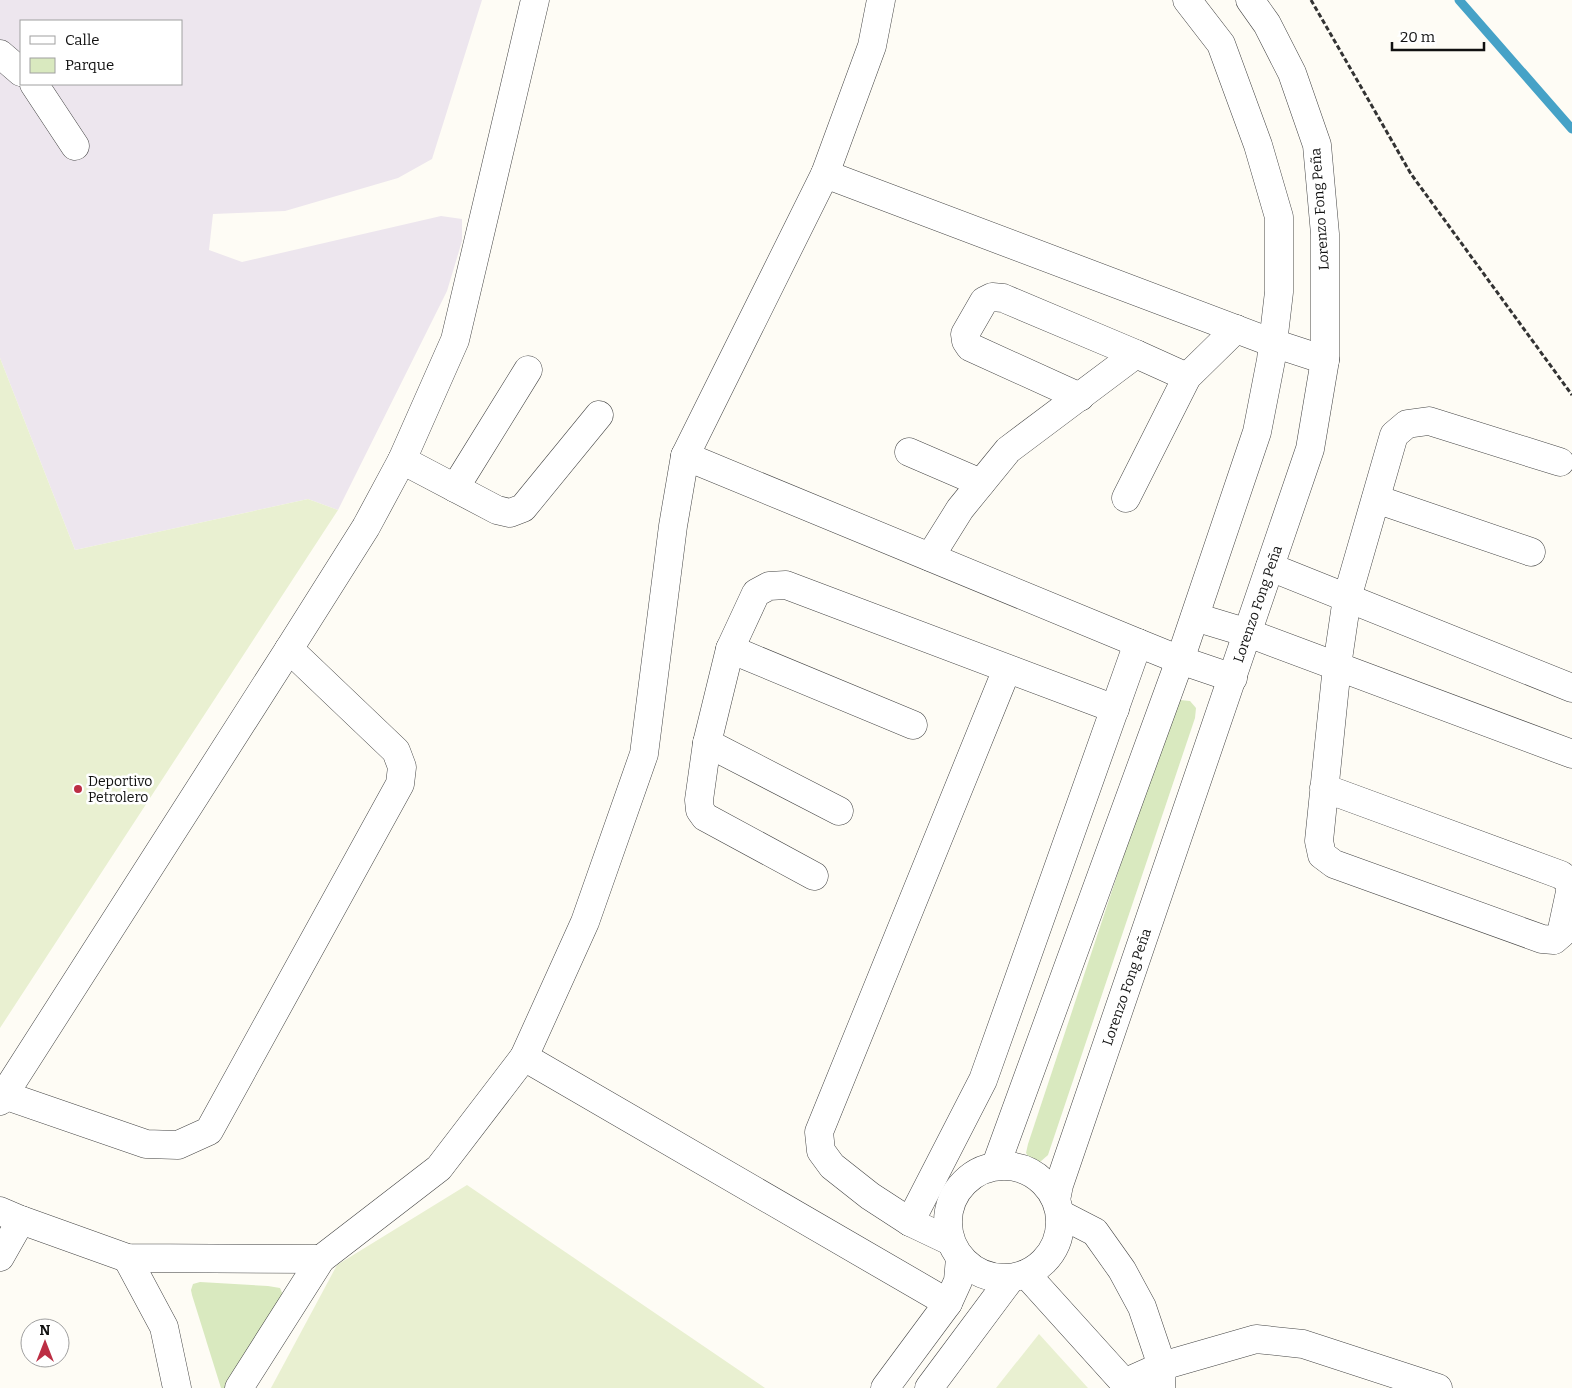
<svg xmlns="http://www.w3.org/2000/svg" width="1572" height="1388" font-family="Bitter,serif">
	<rect width="100%" height="100%" fill="#fefcf5"/>
	<path fill="#ede6ee" fill-rule="evenodd" d="M 0,0 L 482,0 L 432,159 L 398,178 L 285,211 L 213,214 L 209,250 L 242,262 L 441,216 L 462,219 L 462,241 L 447,291 L 338,510 L 308,499 L 75,550 L 0,358 ZM 21,21 L 181,21 L 181,84 L 21,84 Z"/>
	<g fill="#d9e9bf">
		<path d="M 1180,700 L 1190,701 L 1196,708 L 1195,718 L 1048,1155 L 1040,1162 L 1031,1161 L 1026,1153 L 1028,1144 L 1173,707 Z"/>
		<path d="M 200,1282 L 268,1286 L 280,1288 L 283,1295 L 239,1388 L 221,1388 L 192,1295 L 191,1290 L 193,1284 Z"/>
	</g>
	<g fill="#e9f0d1">
		<path d="M 0,358 L 75,550 L 308,499 L 338,510 L 0,1028 Z"/>
		<path d="M 467,1185 L 765,1388 L 271,1388 L 337,1265 Z"/>
		<path d="M 1039,1334 L 1088,1388 L 996,1388 Z"/>
	</g>
	<g fill="none" stroke-linecap="round" stroke-linejoin="round">
		<path stroke="#46a2c7" stroke-width="9" d="M 1459,0 L 1572,129"/>
		<defs>
			<g id="minor">
				<path d="M 0,54 L 21,72"/>
				<path d="M 34,84 L 75,146"/>
				<path d="M 825,174 L 1273,343 L 1325,360"/>
				<path d="M 1080,397 L 970,347 L 966,341 L 965,334 L 984,301 L 992,297 L 1003,298 L 1136,354 L 1187,377"/>
				<path d="M 909,452 L 981,483"/>
				<path d="M 685,456 L 1138,643 L 1180,660 L 1233,678"/>
				<path d="M 402,460 L 497,510 L 510,513 L 523,508 L 599,415"/>
				<path d="M 455,488 L 528,370"/>
				<path d="M 1126,498 L 1187,377 L 1236,329"/>
				<path d="M 1376,499 L 1531,552"/>
				<path d="M 930,557 L 960,509 L 1008,450 L 1136,354"/>
				<path d="M 1270,567 L 1572,688"/>
				<path d="M 1195,617 L 1248,633 L 1572,754"/>
				<path d="M 730,649 L 913,725"/>
				<path d="M 707,743 L 839,811"/>
				<path d="M 1324,788 L 1561,875 L 1570,882 L 1570,892 L 1561,934 L 1554,940 L 1542,939 L 1334,864 L 1322,855 L 1319,841 L 1337,666 L 1347,598 L 1394,435 L 1407,424 L 1429,421 L 1560,462"/>
				<path d="M 814,876 L 705,817 L 700,810 L 699,800 L 707,743 L 730,649 L 756,593 L 769,586 L 786,585 L 1115,709"/>
				<path d="M 524,1057 L 948,1303"/>
				<path d="M 4,1095 L 146,1144 L 178,1145 L 209,1131 L 400,784 L 402,767 L 396,751 L 289,649"/>
				<path d="M 0,1101 L 289,649 L 366,527 L 402,460 L 455,340 L 535,0"/>
				<path d="M 996,1165 L 1180,660 L 1257,432 L 1271,360 L 1279,292 L 1279,217 L 1258,145 L 1221,44 L 1187,0"/>
				<circle cx="1004" cy="1222" r="56"/>
				<path d="M 1056,1200 L 1059,1185 L 1310,449 L 1325,360 L 1325,234 L 1317,145 L 1292,73 L 1267,24 L 1250,0"/>
				<path d="M 0,1211 L 21,1220 L 127,1258 L 321,1259"/>
				<path d="M 1060,1214 L 1095,1232 L 1122,1270 L 1142,1307 L 1162,1366 L 1161,1388"/>
				<path d="M 910,1222 L 983,1080 L 1138,643"/>
				<path d="M 950,1241 L 910,1222 L 870,1196 L 832,1166 L 821,1151 L 819,1132 L 1007,669"/>
				<path d="M 0,1257 L 21,1220"/>
				<path d="M 127,1258 L 164,1327 L 177,1388"/>
				<path d="M 1026,1274 L 1129,1388"/>
				<path d="M 1124,1383 L 1162,1366 L 1256,1339 L 1303,1344 L 1438,1388"/>
				<path d="M 239,1388 L 321,1259 L 439,1168 L 524,1057 L 585,922 L 644,754 L 673,526 L 685,456 L 825,174 L 872,46 L 881,0"/>
				<path d="M 885,1388 L 948,1303 L 958,1281 L 960,1258"/>
				<path d="M 929,1388 L 1011,1278"/>
			</g>
		</defs>
		<use href="#minor" stroke="#444" stroke-width="29"/>
		<path stroke="#333" stroke-width="3" stroke-dasharray="5 2.5" stroke-linecap="butt" d="M 1311,0 L 1411,174 L 1572,395"/>
		<use href="#minor" stroke="#fff" stroke-width="28"/>
	</g>
	<circle fill="#bc2e44" stroke="#fff" stroke-width="2" cx="78" cy="789" r="5"/>
	<g text-anchor="middle" dominant-baseline="central" stroke-width="5" stroke-linejoin="round" paint-order="stroke">
		<g font-size="14" fill="#111" stroke="#fff">
			<text transform="translate(1320 209) rotate(-94)">Lorenzo Fong Peña</text>
			<text transform="translate(1258 604) rotate(-71)">Lorenzo Fong Peña</text>
			<text transform="translate(1127 987) rotate(-71)">Lorenzo Fong Peña</text>
		</g>
		<g font-size="14" fill="#111" stroke="#fff" text-anchor="start">
			<text x="88" y="781">Deportivo<tspan x="88" dy="16">Petrolero</tspan></text>
		</g>
	</g>
	<rect x="20" y="20" width="162" height="65" fill="#ffffff" stroke="#a0a0a0"/>
	<rect x="30" y="36" width="25" height="8" fill="#ffffff" stroke="#a0a0a0"/>
	<text x="65" y="45" font-size="15" fill="#111111">Calle</text>
	<rect x="30" y="58" width="25" height="15" fill="#d9e9bf" stroke="#a0a0a0"/>
	<text x="65" y="70" font-size="15" fill="#111111">Parque</text>
	<g transform="translate(45 1343)"><circle r="24" fill="#ffffff" stroke="#a0a0a0"/>
	<path d="M0-4L9 19L0 12L-9 19Z" fill="#bc2e44"/>
	<text y="-8" font-size="14" font-weight="bold" text-anchor="middle" fill="#111111">N</text>
	</g>
	<path d="M1392 42v8h92v-8" fill="none" stroke="#111111" stroke-width="2.5"/>
	<text x="1400" y="42" font-size="15" fill="#111111" stroke="#ffffff" stroke-width="4" paint-order="stroke">20 m</text>
</svg>
